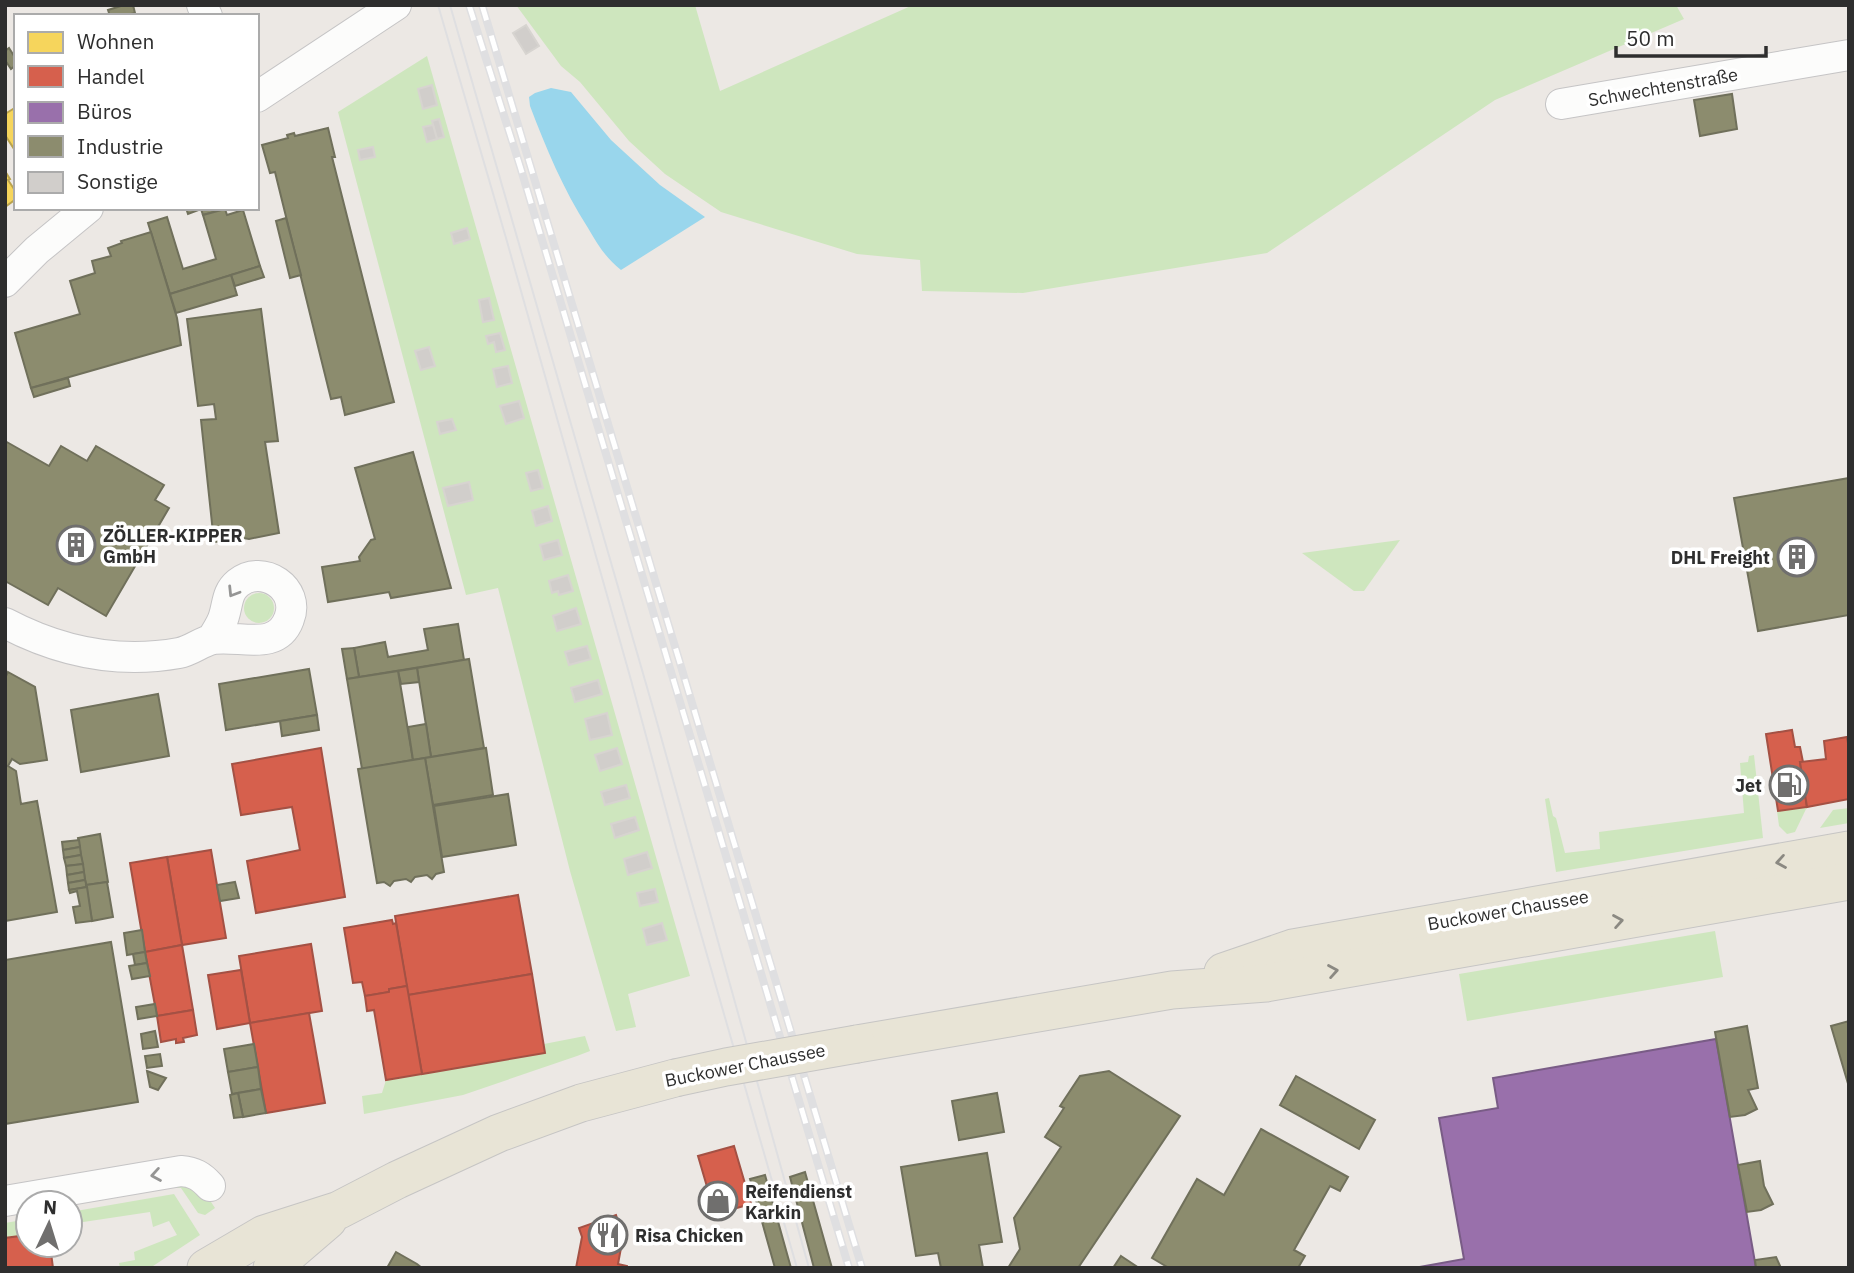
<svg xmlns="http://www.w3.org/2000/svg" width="1854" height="1273" font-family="'IBM Plex Sans',sans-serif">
	<rect width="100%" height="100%" fill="#ece8e4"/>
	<g fill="#cee6be">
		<path d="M 516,5 L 695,5 L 720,91 L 913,5 L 1676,5 L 1684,19 L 1495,100 L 1267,253 L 1023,293 L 922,291 L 920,260 L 857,254 L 721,212 L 665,174 L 629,141 L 580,82 L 561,66 Z"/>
		<path d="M 427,56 L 690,976 L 628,994 L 636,1027 L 616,1031 L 570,871 L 498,588 L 466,595 L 338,112 Z"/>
		<path d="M 1400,540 L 1364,591 L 1354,591 L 1302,553 Z"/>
		<circle cx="259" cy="608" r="15"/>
		<path d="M 1754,755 L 1763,838 L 1556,872 L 1545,799 L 1549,798 L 1553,816 L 1556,818 L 1565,853 L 1600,849 L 1599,832 L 1744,813 L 1740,763 L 1748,762 L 1749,756 Z"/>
		<path d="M 1807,807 L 1795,832 L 1787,834 L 1779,826 L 1777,811 Z"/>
		<path d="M 1849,808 L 1849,823 L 1820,828 L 1833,810 Z"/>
		<path d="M 1715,931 L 1723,977 L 1467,1021 L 1459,974 Z"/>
		<path d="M 585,1036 L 590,1051 L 577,1056 L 463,1095 L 364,1114 L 362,1096 L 382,1093 L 386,1080 L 545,1053 L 544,1044 Z"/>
		<path d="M 176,1180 L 205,1193 L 215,1208 L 205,1215 L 198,1213 L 181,1188 L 167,1188 Z"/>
		<path d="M 174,1194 L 200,1235 L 150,1268 L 120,1268 L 119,1263 L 135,1260 L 134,1252 L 177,1235 L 169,1221 L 153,1227 L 150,1212 L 70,1224 L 70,1212 Z"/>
		<path d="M 28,1219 L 28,1235 L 5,1238 L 5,1223 Z"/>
	</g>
	<path fill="#99d6ec" d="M 551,88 L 571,92 L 611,140 L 660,185 L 705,217 L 621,270 C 605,257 598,245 588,228 C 563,189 546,148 530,106 L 529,97 L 535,93 Z"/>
	<g fill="#f6d55c" stroke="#baa34e" stroke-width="2">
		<path d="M 13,109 L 16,113 L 16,152 L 5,135 L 5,114 Z"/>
		<path d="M 5,171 L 10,179 L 8,180 L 16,192 L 16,199 L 5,207 Z"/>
	</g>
	<g fill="#d6604d" stroke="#a45144" stroke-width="2">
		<path d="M 1792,730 L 1795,747 L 1800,747 L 1803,762 L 1800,762 L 1807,807 L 1778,811 L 1766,734 Z"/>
		<path d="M 1847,737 L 1849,749 L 1849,799 L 1807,807 L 1800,762 L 1826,759 L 1824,741 Z"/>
		<path d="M 321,748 L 345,897 L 256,913 L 247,861 L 300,850 L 292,807 L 241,815 L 232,764 Z"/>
		<path d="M 211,850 L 226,938 L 182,945 L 167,857 Z"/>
		<path d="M 167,857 L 182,945 L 145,952 L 130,863 Z"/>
		<path d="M 518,895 L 532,974 L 408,995 L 395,916 Z"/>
		<path d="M 392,920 L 393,924 L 396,923 L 407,986 L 389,989 L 389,992 L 365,996 L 362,982 L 353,983 L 344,928 Z"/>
		<path d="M 311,944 L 322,1011 L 250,1023 L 239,956 Z"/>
		<path d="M 182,945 L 193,1010 L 157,1016 L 145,952 Z"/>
		<path d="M 241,970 L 250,1023 L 217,1029 L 208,975 Z"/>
		<path d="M 532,974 L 545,1053 L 422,1074 L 408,995 Z"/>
		<path d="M 407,986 L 422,1074 L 386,1080 L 374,1010 L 367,1011 L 365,996 L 389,992 L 389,989 Z"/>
		<path d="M 193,1010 L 197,1035 L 183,1038 L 184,1042 L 176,1043 L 176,1039 L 161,1042 L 157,1016 Z"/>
		<path d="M 309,1013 L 325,1103 L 266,1113 L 250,1023 Z"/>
		<path d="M 734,1146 L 751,1204 L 715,1214 L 698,1156 Z"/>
		<path d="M 616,1215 L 623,1237 L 618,1264 L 627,1266 L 627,1268 L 576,1268 L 582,1237 L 579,1228 Z"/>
		<path d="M 28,1235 L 28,1245 L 50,1245 L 53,1268 L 5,1268 L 5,1238 Z"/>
	</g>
	<path fill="#9970ab" stroke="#795c86" stroke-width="2" d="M 1716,1039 L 1756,1268 L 1414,1268 L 1464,1259 L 1439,1118 L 1498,1108 L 1493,1078 Z"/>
	<g fill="#8c8c6e" stroke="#70705b" stroke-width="2">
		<path d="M 124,5 L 133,5 L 135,13 L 123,16 L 110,16 L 108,10 Z"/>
		<path d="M 9,48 L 16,59 L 16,65 L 11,69 L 5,60 L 5,51 Z"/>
		<path d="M 1732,94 L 1737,129 L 1700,136 L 1694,100 Z"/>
		<path d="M 328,128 L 335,157 L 332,157 L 394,402 L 345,415 L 341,397 L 331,399 L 275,172 L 270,173 L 262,145 L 288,138 L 287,135 L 294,133 L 295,136 Z"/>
		<path d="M 186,208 L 225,208 L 225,209 L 203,215 L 201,209 L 188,214 Z"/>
		<path d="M 225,209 L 227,215 L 243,210 L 260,266 L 170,294 L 148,223 L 167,217 L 183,269 L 216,259 L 203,215 Z"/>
		<path d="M 286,218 L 301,275 L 290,278 L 276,221 Z"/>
		<path d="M 151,232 L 177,318 L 181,345 L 31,388 L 15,333 L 80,314 L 70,281 L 95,273 L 92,261 L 111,256 L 108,248 L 122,243 L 121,241 Z"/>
		<path d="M 260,266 L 264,277 L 235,286 L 231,275 Z"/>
		<path d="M 231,275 L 237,295 L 176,313 L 170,294 Z"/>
		<path d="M 261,309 L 278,441 L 265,442 L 279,533 L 249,539 L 243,538 L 214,542 L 201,420 L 216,419 L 214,404 L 198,406 L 187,319 Z"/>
		<path d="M 68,378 L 70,386 L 34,397 L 31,388 Z"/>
		<path d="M 5,441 L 49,466 L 61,446 L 87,461 L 96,446 L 164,485 L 155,500 L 169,508 L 106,616 L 58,588 L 48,605 L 5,581 Z"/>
		<path d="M 413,452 L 451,588 L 391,598 L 389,592 L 328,602 L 322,567 L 360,561 L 359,557 L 371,540 L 375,539 L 355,468 Z"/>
		<path d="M 1849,478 L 1849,615 L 1758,631 L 1734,498 Z"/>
		<path d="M 458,624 L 464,660 L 359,677 L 354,648 L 385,642 L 388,657 L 428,650 L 424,629 Z"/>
		<path d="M 354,648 L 359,677 L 347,679 L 342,649 Z"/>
		<path d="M 469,659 L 484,748 L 431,757 L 417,668 Z"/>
		<path d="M 417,668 L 419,682 L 401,684 L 398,671 Z"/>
		<path d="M 309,669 L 317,715 L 226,730 L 219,684 Z"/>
		<path d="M 398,671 L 413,760 L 362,769 L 347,679 Z"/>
		<path d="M 8,672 L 35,687 L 47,760 L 20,764 L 12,759 L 8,766 L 16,771 L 21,804 L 37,801 L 57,912 L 5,921 L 5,678 Z"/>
		<path d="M 158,694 L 169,756 L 81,772 L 71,710 Z"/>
		<path d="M 317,715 L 319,730 L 282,736 L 280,721 Z"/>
		<path d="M 426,724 L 431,757 L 413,760 L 408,727 Z"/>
		<path d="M 486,748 L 493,795 L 433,805 L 425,758 Z"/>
		<path d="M 425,758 L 444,872 L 436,874 L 432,879 L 427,875 L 415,877 L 411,882 L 406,879 L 394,881 L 390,886 L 384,882 L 377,883 L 358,769 Z"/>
		<path d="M 508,794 L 516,845 L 442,857 L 434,806 Z"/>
		<path d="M 100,834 L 108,882 L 86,885 L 78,838 Z"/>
		<path d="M 79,840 L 80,847 L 63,850 L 62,842 Z"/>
		<path d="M 80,847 L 81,855 L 64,858 L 63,850 Z"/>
		<path d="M 81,855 L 83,864 L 66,866 L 64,858 Z"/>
		<path d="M 83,864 L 84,872 L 67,875 L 66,866 Z"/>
		<path d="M 84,872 L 85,880 L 68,883 L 67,875 Z"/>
		<path d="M 85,880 L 87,887 L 69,890 L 68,883 Z"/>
		<path d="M 107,882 L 113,917 L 92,921 L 86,885 Z"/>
		<path d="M 235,882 L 239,898 L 220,901 L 217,885 Z"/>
		<path d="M 87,887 L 92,921 L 76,923 L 73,907 L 80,906 L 77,891 L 70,893 L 69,890 Z"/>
		<path d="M 142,930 L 145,952 L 127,955 L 124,933 Z"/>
		<path d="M 111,942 L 138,1102 L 5,1124 L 5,960 Z"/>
		<path d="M 145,952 L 147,963 L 135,965 L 133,954 Z"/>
		<path d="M 147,963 L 150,976 L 132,979 L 129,966 Z"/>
		<path d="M 155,1004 L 157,1016 L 138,1019 L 136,1007 Z"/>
		<path d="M 1849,1021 L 1849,1087 L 1831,1026 Z"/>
		<path d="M 1747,1026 L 1758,1088 L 1748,1090 L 1757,1109 L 1745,1115 L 1730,1117 L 1715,1032 Z"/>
		<path d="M 155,1031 L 158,1047 L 143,1049 L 141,1034 Z"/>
		<path d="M 254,1044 L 258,1067 L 228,1072 L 224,1049 Z"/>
		<path d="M 160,1054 L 162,1066 L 147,1068 L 145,1056 Z"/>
		<path d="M 258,1067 L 261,1089 L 232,1094 L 228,1072 Z"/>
		<path d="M 147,1071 L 166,1078 L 158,1090 L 150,1087 Z"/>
		<path d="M 1109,1071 L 1180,1116 L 1078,1268 L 1008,1268 L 1020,1249 L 1014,1218 L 1061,1147 L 1045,1137 L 1064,1108 L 1060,1106 L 1080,1076 Z"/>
		<path d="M 1296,1076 L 1375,1120 L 1359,1149 L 1280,1105 Z"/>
		<path d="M 261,1089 L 266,1113 L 243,1117 L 238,1093 Z"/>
		<path d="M 238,1093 L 243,1117 L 234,1118 L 230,1095 Z"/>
		<path d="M 997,1093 L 1004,1132 L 959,1140 L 952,1101 Z"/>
		<path d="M 1261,1129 L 1348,1177 L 1340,1191 L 1330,1186 L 1294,1250 L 1305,1256 L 1298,1268 L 1169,1268 L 1152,1258 L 1197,1179 L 1224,1195 Z"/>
		<path d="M 987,1153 L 1002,1242 L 979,1245 L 983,1268 L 941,1268 L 938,1253 L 916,1256 L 901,1167 Z"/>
		<path d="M 1760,1161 L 1764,1186 L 1773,1204 L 1761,1210 L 1747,1212 L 1738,1165 Z"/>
		<path d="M 805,1172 L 832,1268 L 814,1268 L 790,1177 Z"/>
		<path d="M 765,1175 L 791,1268 L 775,1268 L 750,1179 Z"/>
		<path d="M 396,1252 L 417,1264 L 422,1268 L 387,1268 Z"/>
		<path d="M 1121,1256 L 1139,1268 L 1113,1268 Z"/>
		<path d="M 1776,1257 L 1781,1268 L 1756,1268 L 1755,1260 Z"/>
	</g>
	<g fill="#d1cecb" stroke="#d7d4d0" stroke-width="2">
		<path d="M 526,25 L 539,46 L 526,54 L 513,33 Z"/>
		<path d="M 432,85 L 437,105 L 423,109 L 418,89 Z"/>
		<path d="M 439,119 L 444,137 L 437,139 L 432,121 Z"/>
		<path d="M 433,125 L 437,139 L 427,142 L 423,127 Z"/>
		<path d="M 373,147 L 375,157 L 360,160 L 358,150 Z"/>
		<path d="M 467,228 L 470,239 L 454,244 L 451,233 Z"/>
		<path d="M 489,298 L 494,320 L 483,322 L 479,300 Z"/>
		<path d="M 500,333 L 505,350 L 496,352 L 494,342 L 488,344 L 486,336 Z"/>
		<path d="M 429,347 L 435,366 L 421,370 L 415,351 Z"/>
		<path d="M 508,366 L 512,383 L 497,387 L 493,369 Z"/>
		<path d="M 519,401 L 524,418 L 506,424 L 500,406 Z"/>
		<path d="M 452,419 L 456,430 L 440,434 L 437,422 Z"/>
		<path d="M 538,470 L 543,488 L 531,491 L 526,473 Z"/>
		<path d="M 469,482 L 473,500 L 448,506 L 443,488 Z"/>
		<path d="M 548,506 L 552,521 L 536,526 L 532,511 Z"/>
		<path d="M 558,540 L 562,555 L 544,560 L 540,545 Z"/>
		<path d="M 568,575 L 573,591 L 559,595 L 558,591 L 552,593 L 549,581 Z"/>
		<path d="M 576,608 L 581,624 L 557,631 L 553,616 Z"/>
		<path d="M 587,646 L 591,659 L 569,665 L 565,652 Z"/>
		<path d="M 598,680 L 602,694 L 575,702 L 571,688 Z"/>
		<path d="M 607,713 L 612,735 L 590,740 L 585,719 Z"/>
		<path d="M 617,748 L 622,764 L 600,771 L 595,755 Z"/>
		<path d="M 626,785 L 630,798 L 605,805 L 601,792 Z"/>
		<path d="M 635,817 L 639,830 L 615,838 L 611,824 Z"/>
		<path d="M 647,852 L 652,868 L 628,875 L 624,859 Z"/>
		<path d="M 655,889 L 658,902 L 640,906 L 637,893 Z"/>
		<path d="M 662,923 L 667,940 L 647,945 L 643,929 Z"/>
	</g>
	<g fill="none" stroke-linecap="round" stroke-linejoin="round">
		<defs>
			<g id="minor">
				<path d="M 202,5 L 207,16"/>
				<path d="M 257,97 L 396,5"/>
				<path d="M 1561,104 L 1849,55"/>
				<path d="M 5,282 L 37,250 L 88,208"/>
				<path d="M 5,623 C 60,652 118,664 179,653 C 191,651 202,641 214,639 C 240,635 277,652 289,619 C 301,589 263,563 238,583 C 227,592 228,603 224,616 C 222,624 216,632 212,639"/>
				<path d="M 5,1201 L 181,1171 C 194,1172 201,1176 210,1186"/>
			</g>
			<g id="major">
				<path d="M 1223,972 L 1293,948 L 1849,850"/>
				<path d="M 857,1044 L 1172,990 L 1266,983 L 1849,881"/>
				<path d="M 206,1268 L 264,1234 L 339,1210 L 397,1180 L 499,1133 L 581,1103 L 675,1078"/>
				<path d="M 272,1268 L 328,1220"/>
			</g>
		</defs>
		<use href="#minor" stroke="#c5c4c5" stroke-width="32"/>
		<use href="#major" stroke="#c6c5c4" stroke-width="39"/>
		<use href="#minor" stroke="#fcfcfb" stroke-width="30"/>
		<use href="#major" stroke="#e8e4d6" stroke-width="37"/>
		<g stroke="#dfdfe1" stroke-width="2">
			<path d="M 438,5 L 506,238 L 631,680 L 676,847 L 797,1268"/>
			<path d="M 450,5 L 653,708 L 809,1268"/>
		</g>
		<defs>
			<g id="rail">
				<path d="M 469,5 L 520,166 L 849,1268"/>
				<path d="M 482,5 L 862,1268"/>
			</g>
		</defs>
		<use href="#rail" stroke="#dfdfe1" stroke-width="8"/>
		<use href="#rail" stroke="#fff" stroke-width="5" stroke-dasharray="16" stroke-linecap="butt"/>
		<defs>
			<path id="major-bridge" d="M 675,1078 L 726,1067 L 857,1044"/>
		</defs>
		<use href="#major-bridge" stroke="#c6c5c4" stroke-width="39" stroke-linecap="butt"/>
		<use href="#major-bridge" stroke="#e8e4d6" stroke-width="37"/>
	</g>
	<defs><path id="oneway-chevron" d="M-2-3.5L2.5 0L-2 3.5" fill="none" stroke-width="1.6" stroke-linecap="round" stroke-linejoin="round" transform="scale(1.75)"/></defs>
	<g stroke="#959594">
		<use href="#oneway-chevron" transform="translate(233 592) rotate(122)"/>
		<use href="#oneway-chevron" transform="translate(156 1175) rotate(170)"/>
	</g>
	<g stroke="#8b8982">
		<use href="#oneway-chevron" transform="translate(1781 862) rotate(170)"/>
		<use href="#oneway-chevron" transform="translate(1618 921) rotate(-10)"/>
		<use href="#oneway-chevron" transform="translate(1333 971) rotate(-10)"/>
	</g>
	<defs>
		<symbol id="building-ring" viewBox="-11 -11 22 22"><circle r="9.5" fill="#fff" stroke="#706f6e" stroke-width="1.5"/><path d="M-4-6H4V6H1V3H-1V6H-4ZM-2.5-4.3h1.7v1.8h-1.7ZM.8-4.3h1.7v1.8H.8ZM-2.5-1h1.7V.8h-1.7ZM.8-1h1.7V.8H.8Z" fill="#706f6e"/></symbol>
		<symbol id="fuel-ring" viewBox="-11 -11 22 22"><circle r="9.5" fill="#fff" stroke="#706f6e" stroke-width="1.5"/><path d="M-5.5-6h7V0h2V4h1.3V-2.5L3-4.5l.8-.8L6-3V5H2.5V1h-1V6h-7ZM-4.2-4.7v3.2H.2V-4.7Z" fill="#706f6e"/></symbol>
		<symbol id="shop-ring" viewBox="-11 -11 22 22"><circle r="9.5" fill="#fff" stroke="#706f6e" stroke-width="1.5"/><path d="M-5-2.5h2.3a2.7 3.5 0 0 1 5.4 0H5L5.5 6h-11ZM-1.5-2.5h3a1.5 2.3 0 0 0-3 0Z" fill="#706f6e"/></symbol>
		<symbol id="restaurant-ring" viewBox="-11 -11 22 22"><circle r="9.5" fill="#fff" stroke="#706f6e" stroke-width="1.5"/><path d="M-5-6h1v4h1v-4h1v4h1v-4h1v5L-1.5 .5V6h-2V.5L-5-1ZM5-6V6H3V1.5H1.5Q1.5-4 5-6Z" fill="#706f6e"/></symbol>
	</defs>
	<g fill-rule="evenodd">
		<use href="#building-ring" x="54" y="523" width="44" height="44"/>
		<use href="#building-ring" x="1775" y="535" width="44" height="44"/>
		<use href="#fuel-ring" x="1767" y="763" width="44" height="44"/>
		<use href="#shop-ring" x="696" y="1179" width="44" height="44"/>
		<use href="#restaurant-ring" x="586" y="1213" width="44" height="44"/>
	</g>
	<g text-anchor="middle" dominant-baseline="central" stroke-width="7" stroke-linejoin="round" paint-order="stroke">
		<g font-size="18" fill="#2e2e2e" stroke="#fff">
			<text transform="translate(1663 87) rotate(-10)">Schwechtenstraße</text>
			<text transform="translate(1508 910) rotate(-10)">Buckower Chaussee</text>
			<text transform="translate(745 1065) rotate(-11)">Buckower Chaussee</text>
		</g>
		<g font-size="18" font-weight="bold" fill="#2e2e2e" stroke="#fff" text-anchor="start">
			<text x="103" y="535">ZÖLLER-KIPPER<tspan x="103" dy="21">GmbH</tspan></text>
			<text x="1770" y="557" text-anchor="end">DHL Freight</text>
			<text x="1762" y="785" text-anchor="end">Jet</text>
			<text x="745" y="1191">Reifendienst<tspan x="745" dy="21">Karkin</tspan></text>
			<text x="635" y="1235">Risa Chicken</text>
		</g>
	</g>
	<rect width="1854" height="1273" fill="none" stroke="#2e2e2e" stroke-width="14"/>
	<rect x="14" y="14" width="245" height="196" fill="#ffffff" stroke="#ababab" stroke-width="2"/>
	<rect x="28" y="32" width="35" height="21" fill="#f6d55c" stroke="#ababab" stroke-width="2"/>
	<text x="77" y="49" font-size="21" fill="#2e2e2e">Wohnen</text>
	<rect x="28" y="66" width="35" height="21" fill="#d6604d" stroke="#ababab" stroke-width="2"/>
	<text x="77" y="84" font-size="21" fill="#2e2e2e">Handel</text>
	<rect x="28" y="102" width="35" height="21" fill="#9970ab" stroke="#ababab" stroke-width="2"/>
	<text x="77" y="119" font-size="21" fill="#2e2e2e">Büros</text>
	<rect x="28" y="136" width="35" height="21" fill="#8c8c6e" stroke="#ababab" stroke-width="2"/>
	<text x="77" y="154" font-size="21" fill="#2e2e2e">Industrie</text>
	<rect x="28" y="172" width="35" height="21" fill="#d1cecb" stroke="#ababab" stroke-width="2"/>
	<text x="77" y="189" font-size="21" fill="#2e2e2e">Sonstige</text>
	<g transform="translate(49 1224) rotate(4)"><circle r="33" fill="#ffffff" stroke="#ababab" stroke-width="2"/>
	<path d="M0-5L12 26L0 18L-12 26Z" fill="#706f6e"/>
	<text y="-10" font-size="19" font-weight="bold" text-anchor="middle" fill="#2e2e2e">N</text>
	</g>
	<path d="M1616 46v10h150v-10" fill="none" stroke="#2e2e2e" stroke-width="3.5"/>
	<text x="1626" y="46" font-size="21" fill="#2e2e2e" stroke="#ffffff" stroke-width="5" paint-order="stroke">50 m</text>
</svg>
